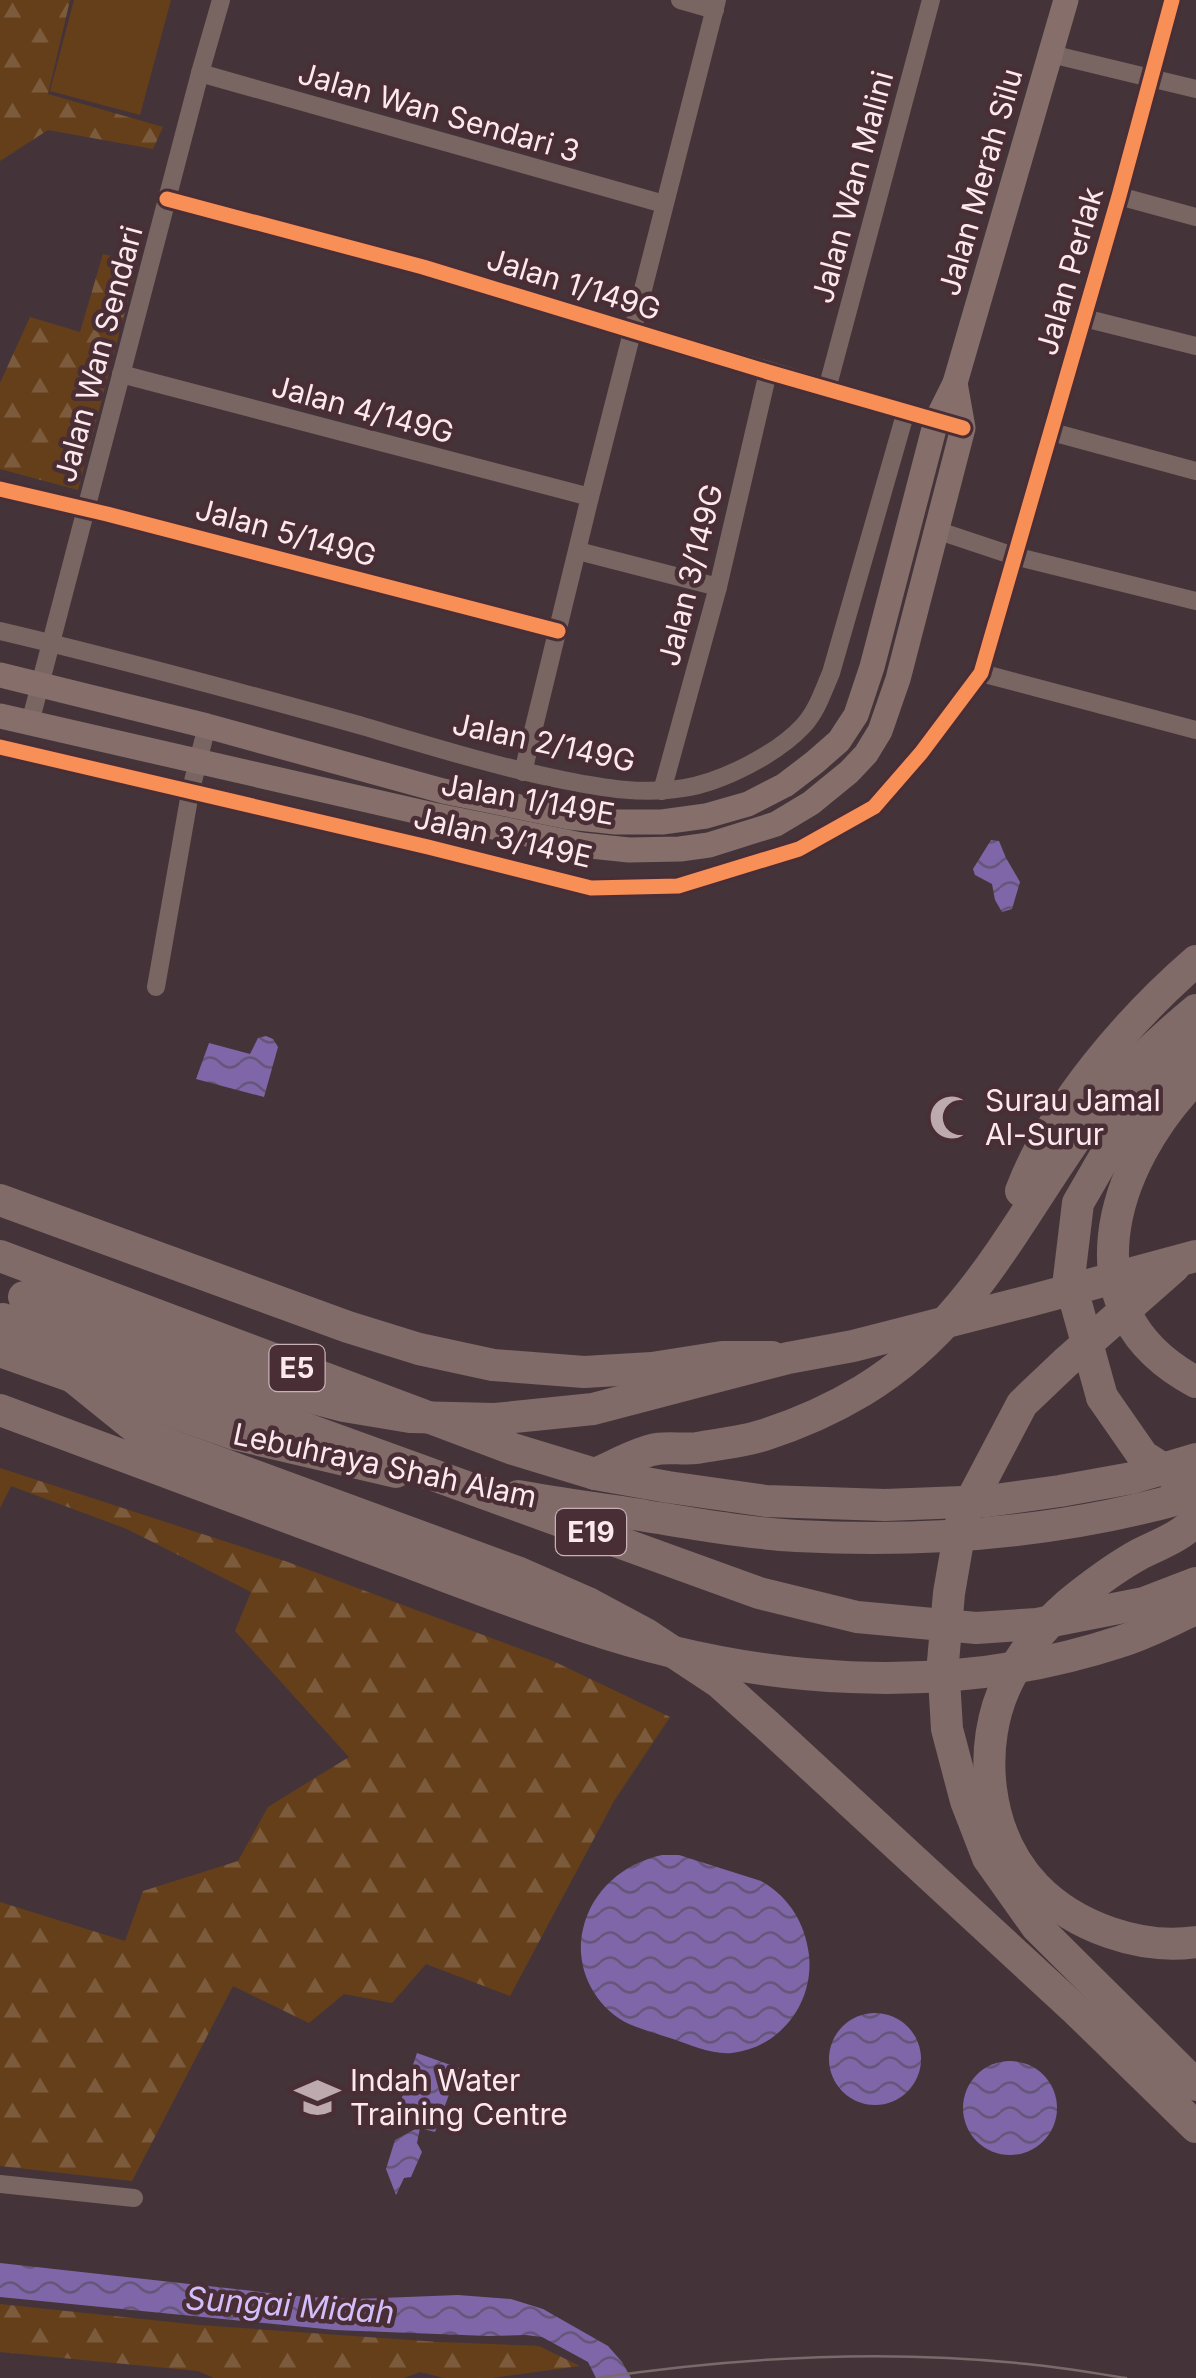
<svg xmlns="http://www.w3.org/2000/svg" width="1196" height="2378" font-family="Inter,sans-serif">
	<defs>
		<pattern id="forest-firs" width="22" height="20" patternUnits="userSpaceOnUse" patternTransform="scale(2.5)"><rect width="22" height="20" fill="#653f1a"/><path d="M5 1l3.5 6h-7zM16 11l3.5 6h-7z" fill="#7c5b3c"/></pattern>
		<pattern id="water-waves" width="16" height="10" patternUnits="userSpaceOnUse" patternTransform="scale(2.5)"><rect width="16" height="10" fill="#7f66a9"/><path d="M0 5q4-4 8 0t8 0" fill="none" stroke="#665678"/></pattern>
	</defs>
	<rect width="100%" height="100%" fill="#443439"/>
	<path fill="#653f1a" d="M 74,0 L 171,0 L 140,115 L 50,91 Z"/>
	<g fill="url(#forest-firs)">
		<path d="M 0,0 L 70,0 L 48,94 L 163,127 L 153,149 L 48,130 L 0,161 Z"/>
		<path d="M 103,254 L 138,262 L 78,490 L 0,469 L 0,383 L 30,317 L 80,332 Z"/>
		<path d="M 0,1468 L 285,1561 L 553,1661 L 670,1717 L 614,1801 L 510,1996 L 426,1964 L 392,2003 L 344,1994 L 309,2023 L 233,1986 L 132,2181 L 0,2166 L 0,1902 L 125,1941 L 143,1891 L 238,1861 L 268,1807 L 349,1757 L 235,1631 L 251,1592 L 127,1529 L 11,1486 L 0,1508 Z"/>
		<path d="M 0,2304 L 199,2325 L 438,2342 L 539,2346 L 580,2366 L 491,2378 L 444,2378 L 420,2372 L 404,2378 L 214,2378 L 198,2371 L 0,2352 Z"/>
	</g>
	<g fill="url(#water-waves)">
		<path d="M 991,840 L 999,841 L 1006,858 L 1020,882 L 1012,909 L 1002,912 L 995,900 L 992,884 L 975,875 L 973,869 Z"/>
		<path d="M 266,1036 L 273,1039 L 278,1047 L 264,1097 L 196,1079 L 209,1043 L 250,1054 L 258,1038 Z"/>
		<path d="M 662,1855 L 679,1855 L 761,1881 C 789,1897 805,1923 809,1955 C 814,2003 781,2047 732,2053 C 713,2055 691,2045 673,2039 C 658,2034 643,2030 629,2024 C 594,2007 574,1967 583,1929 C 592,1890 624,1863 662,1855 Z"/>
		<circle cx="875" cy="2059" r="46"/>
		<path d="M 417,2053 L 459,2068 L 435,2132 L 420,2128 L 417,2143 L 422,2152 L 411,2177 L 404,2178 L 396,2195 L 386,2169 L 395,2140 L 419,2127 L 395,2118 Z"/>
		<circle cx="1010" cy="2108" r="47"/>
		<path d="M 0,2263 L 307,2297 L 356,2299 L 458,2295 L 511,2299 L 543,2309 L 608,2346 L 622,2362 L 631,2378 L 596,2378 L 588,2362 L 542,2337 L 526,2335 L 488,2336 L 335,2330 L 0,2297 Z"/>
	</g>
	<g fill="none" stroke-linecap="round" stroke-linejoin="round">
		<g stroke="#796562" stroke-width="18">
			<path d="M 680,0 L 715,10"/>
			<path d="M 1051,54 L 1196,89"/>
			<path d="M 200,73 L 664,204"/>
			<path d="M 1119,196 L 1196,217"/>
			<path d="M 167,199 L 423,267 L 944,423"/>
			<path d="M 1084,318 L 1196,346"/>
			<path d="M 121,374 L 590,497"/>
			<path d="M 827,389 L 931,0"/>
			<path d="M 1052,432 L 1196,471"/>
			<path d="M 0,489 L 107,514 L 558,631"/>
			<path d="M 936,530 L 1014,556 L 1196,601"/>
			<path d="M 578,551 L 718,587"/>
			<path d="M 0,631 C 120,659 240,692 359,725 C 427,745 494,766 563,780 C 603,788 643,795 684,788 C 722,782 777,754 803,726 C 817,711 823,691 831,673 L 906,411"/>
			<path d="M 981,673 L 1196,730"/>
			<path d="M 30,723 L 200,73 L 221,0"/>
			<path d="M 0,747 L 428,847 L 591,888 L 678,886 L 799,849 L 874,807 L 921,753 L 981,673 L 1119,196 L 1172,0"/>
			<path d="M 523,772 L 590,497 L 717,0"/>
			<path d="M 662,791 L 718,587 L 768,372"/>
			<path d="M 156,987 L 190,793 L 207,726"/>
			<path d="M 0,2184 L 134,2198"/>
		</g>
		<g stroke="#866f6b" stroke-width="25">
			<path d="M 0,675 L 207,726 L 443,791 L 569,817 L 616,822 L 662,822 L 706,816 L 748,804 L 785,785 L 815,762 L 839,741 L 856,715 L 872,667 L 936,421 L 955,383 L 1066,0"/>
			<path d="M 0,716 L 433,815 L 581,845 L 629,850 L 680,849 L 709,845 L 776,824 L 811,803 L 849,772 L 866,754 L 880,731 L 898,679 L 963,428 L 955,383"/>
		</g>
		<g stroke="#806b69" stroke-width="32">
			<path d="M 1196,1078 C 1110,1165 1063,1312 1196,1382"/>
			<path d="M 1021,1191 C 1053,1107 1129,1019 1196,961"/>
			<path d="M 0,1200 L 348,1327 L 419,1349 L 493,1365 L 584,1372 L 652,1368 L 722,1357 L 772,1357"/>
			<path d="M 0,1256 L 513,1449 L 595,1474 L 668,1487 L 766,1501 L 885,1505 L 988,1501 L 1060,1491 L 1132,1478 L 1196,1459"/>
			<path d="M 0,1351 L 234,1434 L 396,1472"/>
			<path d="M 73,1377 L 146,1436 L 517,1572 L 590,1604 L 646,1634 L 720,1683 L 768,1726 L 1077,2011 L 1196,2127"/>
			<path d="M 1102,1397 L 1069,1278 L 1078,1203 L 1130,1113 L 1196,1040"/>
			<path d="M 595,1474 C 614,1466 632,1455 652,1450 C 666,1446 682,1450 697,1448 C 719,1444 743,1442 764,1435 C 798,1424 832,1409 862,1391 C 967,1328 1013,1227 1081,1131 C 1113,1084 1153,1046 1196,1010"/>
			<path d="M 518,1496 C 560,1504 603,1509 646,1516 C 696,1524 746,1533 797,1536 C 931,1543 1067,1532 1196,1494"/>
			<path d="M 1196,1520 C 1181,1537 1157,1545 1138,1555 C 1118,1566 1099,1580 1081,1594 C 1052,1616 1024,1648 1008,1681 C 976,1745 985,1834 1036,1887 C 1075,1927 1140,1950 1196,1942"/>
		</g>
		<path stroke="#7a6a6b" stroke-width="2.5" d="M 597,2378 C 738,2357 885,2349 1027,2364 C 1060,2367 1093,2373 1126,2378"/>
		<g stroke="#806b69" stroke-width="32">
			<path d="M 1174,1267 L 1065,1363 L 1022,1404 L 962,1518 L 949,1593 L 943,1662 L 947,1729 L 966,1801 L 988,1858 L 1037,1927 L 1196,2085"/>
			<path d="M 24,1297 L 279,1389 L 344,1406 L 410,1417 L 495,1419 L 593,1409 L 788,1358 L 853,1346 L 1029,1301 L 1196,1256"/>
			<path d="M 3,1319 L 759,1593 L 857,1617 L 976,1628 L 1037,1624 L 1144,1603 L 1196,1583"/>
			<path d="M 1102,1397 L 1143,1456 L 1196,1490"/>
			<path d="M 0,1410 C 135,1461 270,1512 405,1561 C 464,1583 523,1606 583,1626 C 755,1684 945,1699 1119,1642 C 1146,1634 1171,1620 1196,1609"/>
		</g>
		<defs>
			<g id="cycleway">
				<path d="M 167,199 L 423,267 L 768,372 L 963,428"/>
				<path d="M 0,489 L 107,514 L 558,631"/>
				<path d="M 0,747 L 428,847 L 591,888 L 678,886 L 799,849 L 874,807 L 921,753 L 981,673 L 1119,196 L 1172,0"/>
			</g>
		</defs>
		<use href="#cycleway" stroke="#4a2e36" stroke-width="21"/>
		<use href="#cycleway" stroke="#f78f57" stroke-width="15"/>
	</g>
	<defs>
		<symbol id="mosque-bare" viewBox="-9 -9 18 18"><path d="M3.5-4.9A6 6 0 1 0 3.5 4.9A5 5 0 1 1 3.5-4.9Z" fill="#bcaaaf" stroke="#4a2e36" stroke-width="2.5" paint-order="stroke"/></symbol>
		<symbol id="university-bare" viewBox="-9 -9 18 18"><path d="M0-5L7-2L0 1L-7-2ZM-4 1L0 2.5L4 1V4Q0 6-4 4Z" fill="#bcaaaf" stroke="#4a2e36" stroke-width="2.5" paint-order="stroke"/></symbol>
	</defs>
	<g fill-rule="evenodd">
		<use href="#mosque-bare" x="920" y="1086" width="63" height="63"/>
		<use href="#university-bare" x="286" y="2066" width="63" height="63"/>
	</g>
	<g text-anchor="middle" dominant-baseline="central" stroke-width="9" stroke-linejoin="round" paint-order="stroke">
		<g fill="#4a2e36" stroke="#c7b1b7" stroke-width="2.5">
			<rect x="269.5" y="1345" width="55" height="46" rx="8"/>
			<rect x="556" y="1509" width="70" height="46" rx="8"/>
		</g>
		<g font-size="28" font-weight="bold" fill="#fce9ee">
			<text x="297" y="1368">E5</text>
			<text x="591" y="1532">E19</text>
		</g>
		<g font-size="30" fill="#fce9ee" stroke="#4a2e36">
			<text transform="translate(439 112) rotate(16)">Jalan Wan Sendari 3</text>
			<text transform="translate(980 182) rotate(-74)">Jalan Merah Silu</text>
			<text transform="translate(852 187) rotate(-75)">Jalan Wan Malini</text>
			<text transform="translate(1069 271) rotate(-74)">Jalan Perlak</text>
			<text transform="translate(574 284) rotate(17)">Jalan 1/149G</text>
			<text transform="translate(98 354) rotate(-75)">Jalan Wan Sendari</text>
			<text transform="translate(363 409) rotate(15)">Jalan 4/149G</text>
			<text transform="translate(286 532) rotate(15)">Jalan 5/149G</text>
			<text transform="translate(690 575) rotate(-76)">Jalan 3/149G</text>
			<text transform="translate(544 742) rotate(12)">Jalan 2/149G</text>
			<text transform="translate(528 799) rotate(10)">Jalan 1/149E</text>
			<text transform="translate(503 837) rotate(13)">Jalan 3/149E</text>
			<text transform="translate(385 1465) rotate(12)">Lebuhraya Shah Alam</text>
		</g>
		<g font-size="30" fill="#fce9ee" stroke="#4a2e36" text-anchor="start">
			<text x="985" y="1100">Surau Jamal<tspan x="985" dy="34">Al-Surur</tspan></text>
			<text x="350" y="2080">Indah Water<tspan x="350" dy="34">Training Centre</tspan></text>
		</g>
		<g font-size="32" font-style="italic" fill="#d2befb" stroke="#4a2e36">
			<text transform="translate(290 2305) rotate(4)">Sungai Midah</text>
		</g>
	</g>
</svg>
